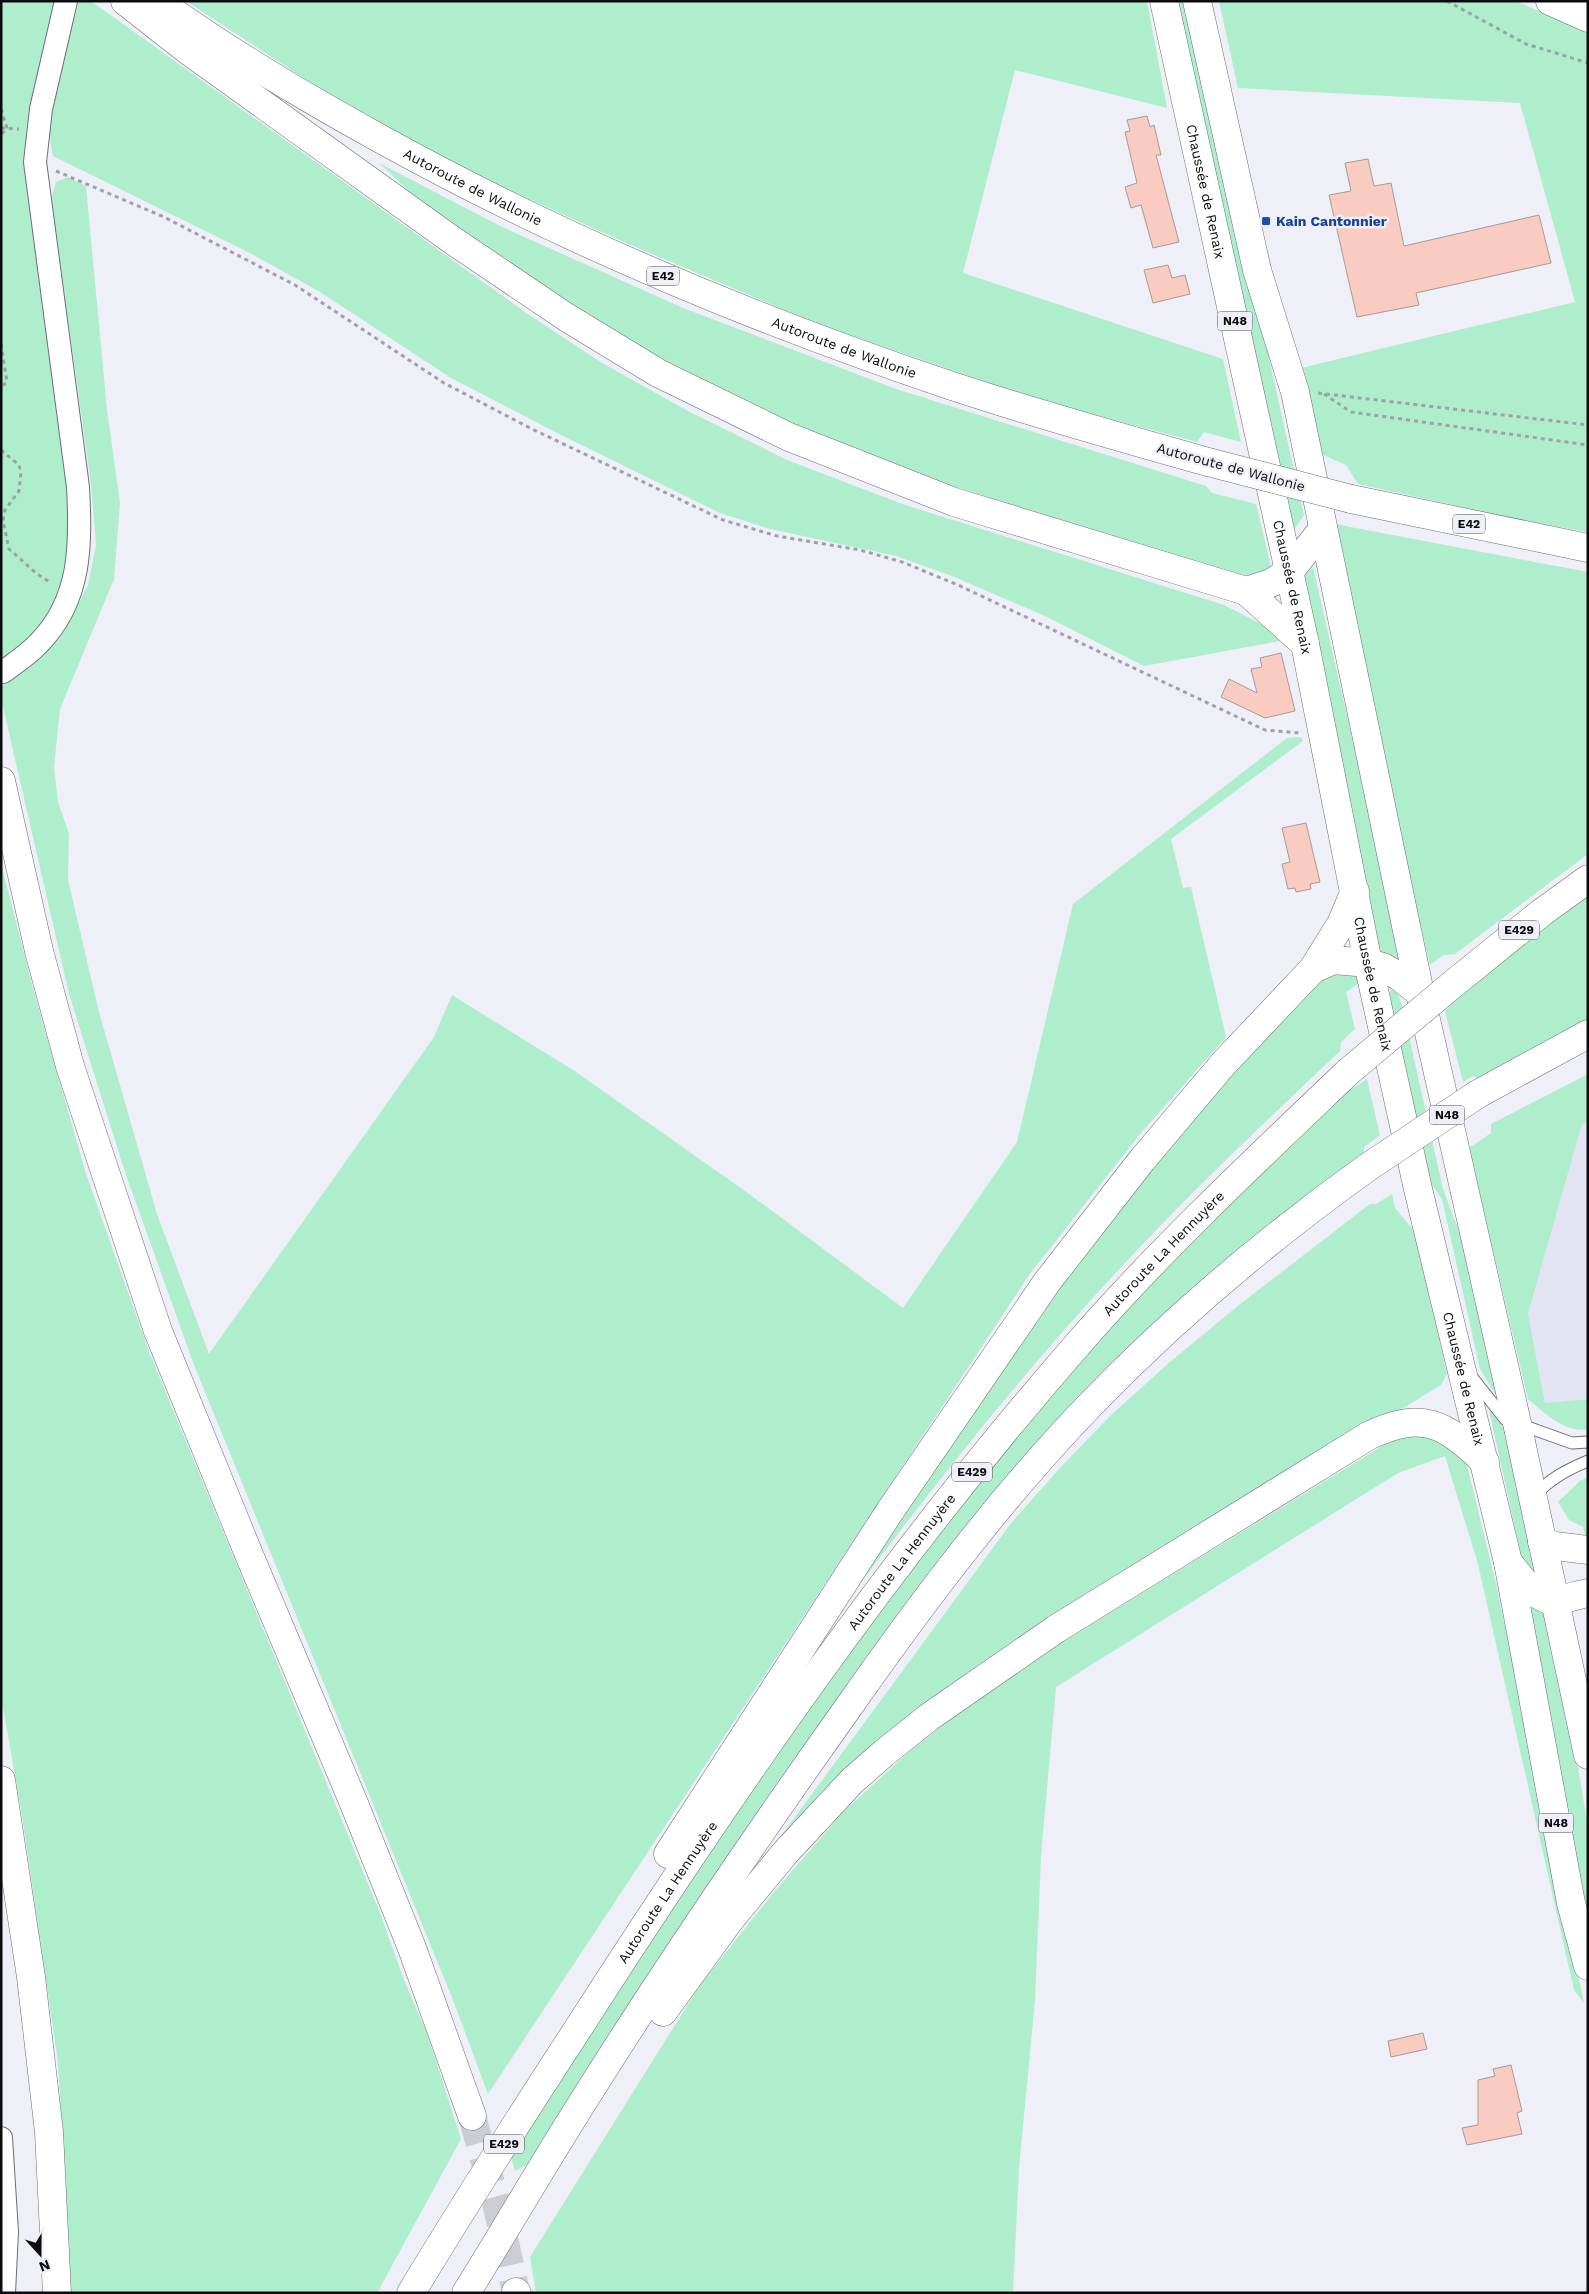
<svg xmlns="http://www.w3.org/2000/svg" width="1589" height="2294" font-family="'Work Sans',sans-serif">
	<rect width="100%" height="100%" fill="#eeeff7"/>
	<path fill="#e2e3f3" d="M 1588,1122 L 1588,1399 L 1545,1403 L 1528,1314 L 1582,1124 Z"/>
	<g fill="#aeeecc">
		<path d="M 1,1 L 58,1 L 31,109 L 78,522 L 61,599 L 34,637 L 1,661 Z"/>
		<path d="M 79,1 L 91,1 L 525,312 L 602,363 L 688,411 L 787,460 L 905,505 L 1224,605 L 1263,625 L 1280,641 L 1144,666 L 1047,617 L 952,576 L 896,556 L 770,529 L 720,513 L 561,435 L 451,378 L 320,292 L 250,253 L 53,156 C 41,109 67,48 79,1 Z"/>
		<path d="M 186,1 L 1147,1 L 1167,108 L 1015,70 L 963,273 L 1223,359 L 1241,442 L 1204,432 L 1197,442 L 1039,400 L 818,324 L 626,243 L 465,170 L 325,92 Z"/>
		<path d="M 1171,1 L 1189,1 L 1304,515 L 1289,537 Z"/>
		<path d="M 1219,1 L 1515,1 L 1588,31 L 1588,532 L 1516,519 L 1358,484 L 1346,465 L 1314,451 L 1297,369 L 1575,302 L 1520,103 L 1238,88 Z"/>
		<path d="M 379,163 L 502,227 L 683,308 L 896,389 L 1206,486 L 1212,493 L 1256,504 L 1271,567 L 1268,575 L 1232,579 L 860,455 L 758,414 L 594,325 L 470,238 L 410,192 Z"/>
		<path d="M 68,177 L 86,186 L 107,410 L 120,503 L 114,579 L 60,709 L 54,767 L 58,802 L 69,834 L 68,880 L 99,1012 L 157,1214 L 209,1354 L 434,1037 L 452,995 L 576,1072 L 745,1191 L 903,1308 L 1017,1142 L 1073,904 L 1287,738 L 1301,737 L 1303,741 L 1171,839 L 1183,888 L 1191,887 L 1226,1037 L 1141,1133 L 1029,1275 L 488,2094 L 453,2000 L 194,1365 L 125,1172 L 69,994 L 1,698 L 1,686 L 39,659 L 63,633 L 88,585 L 96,545 L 91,483 L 51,199 L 56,182 Z"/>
		<path d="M 1329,523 L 1588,572 L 1588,854 L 1455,954 L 1444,955 L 1430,965 L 1362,674 Z"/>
		<path d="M 1313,567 L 1406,973 L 1378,958 L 1298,583 Z"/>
		<path d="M 1,864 L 33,988 L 86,1174 L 150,1354 L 380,1913 L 404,1980 L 427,2033 L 461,2139 L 377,2293 L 67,2293 L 68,2236 L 58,2062 L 23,1822 L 1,1695 Z"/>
		<path d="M 1588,894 L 1588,1023 L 1482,1080 L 1473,1076 L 1463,1082 L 1445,1011 L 1468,987 Z"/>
		<path d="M 1358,971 L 1361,982 L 1346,992 L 1355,1029 L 1341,1042 L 1340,1051 C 1254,1132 1169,1213 1090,1301 C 998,1403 914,1511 832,1621 L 921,1479 L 1167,1138 L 1319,975 Z"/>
		<path d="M 1391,988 L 1398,994 L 1402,1005 L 1443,1189 L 1466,1250 L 1502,1405 L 1480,1369 L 1442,1199 L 1427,1178 L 1388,1001 Z"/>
		<path d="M 1588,1074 L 1588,1122 L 1582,1124 L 1528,1314 L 1545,1403 L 1588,1399 L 1588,1429 C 1566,1434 1543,1412 1528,1399 L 1469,1148 L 1491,1133 L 1491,1124 Z"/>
		<path d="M 1367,1079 L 1380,1135 L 1364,1147 L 1364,1154 L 1086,1393 L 531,2163 L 515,2171 L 510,2153 L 759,1771 L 961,1501 L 1139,1293 L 1346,1089 L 1352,1089 Z"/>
		<path d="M 1392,1194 L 1395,1208 L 1416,1233 L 1447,1374 L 1441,1385 L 1038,1630 L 759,1866 L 1012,1522 L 1060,1468 L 1110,1416 L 1170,1362 L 1239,1305 L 1370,1204 L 1376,1204 Z"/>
		<path d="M 1489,1410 L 1507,1431 L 1538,1571 L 1531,1574 L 1522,1559 Z"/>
		<path d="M 1405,1432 L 1431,1432 L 1466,1461 L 1497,1588 L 1584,2003 L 1574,1990 L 1478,1564 L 1445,1456 L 1398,1473 L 1056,1687 L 1041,1856 L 1035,2000 L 1019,2168 L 1013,2293 L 536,2293 L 530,2257 L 700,1985 L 774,1892 L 843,1812 L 910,1751 L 974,1700 L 1015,1671 Z"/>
		<path d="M 1588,1478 L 1588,1548 L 1583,1527 L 1569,1520 L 1558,1502 L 1581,1480 Z"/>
		<path d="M 1528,1597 L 1547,1611 L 1574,1742 L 1588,1828 L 1588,1923 Z"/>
	</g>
	<g fill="#facbc1" stroke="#a49b99">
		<path d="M 1147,116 L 1150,127 L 1154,125 L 1161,155 L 1156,155 L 1179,242 L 1153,248 L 1141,205 L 1131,208 L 1125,187 L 1137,183 L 1125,132 L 1130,131 L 1127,120 Z"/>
		<path d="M 1368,159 L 1374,186 L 1391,183 L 1404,246 L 1539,215 L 1551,263 L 1416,293 L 1419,305 L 1357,317 L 1329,195 L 1351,191 L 1345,163 Z"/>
		<path d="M 1168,265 L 1172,278 L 1185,275 L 1190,294 L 1153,303 L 1144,270 Z"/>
		<path d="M 1281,653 L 1295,711 L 1265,718 L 1221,697 L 1229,679 L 1257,693 L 1251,669 L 1262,667 L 1260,658 Z"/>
		<path d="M 1306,823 L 1320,882 L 1310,884 L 1311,889 L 1296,892 L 1295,888 L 1288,889 L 1282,864 L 1290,862 L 1282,828 Z"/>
		<path d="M 1423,2033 L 1427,2049 L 1391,2057 L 1388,2041 Z"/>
		<path d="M 1511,2065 L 1522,2111 L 1517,2113 L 1522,2134 L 1467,2145 L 1462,2128 L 1478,2125 L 1478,2080 L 1495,2076 L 1493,2069 Z"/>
	</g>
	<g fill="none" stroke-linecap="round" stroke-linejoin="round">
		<path stroke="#cccdd4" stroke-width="28" stroke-dasharray="28 14" stroke-linecap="butt" d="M 472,2116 L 495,2198 L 516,2292"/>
		<defs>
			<g id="service">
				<path d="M 1471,1376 L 1505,1419 L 1572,1443 L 1588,1442"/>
				<path d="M 1534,1496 C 1550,1479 1566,1470 1588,1461"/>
			</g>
			<g id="minor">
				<path d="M 3,672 C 15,663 29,654 39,643 C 82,599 81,543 78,487 L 35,162 L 41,109 L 66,1"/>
				<path d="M 1,2138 L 7,2232 L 4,2293"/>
			</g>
			<g id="primary">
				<path id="s1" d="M 1164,1 L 1305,644 L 1368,963 L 1418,1189 L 1508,1562 L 1571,1903 L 1588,1966"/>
				<path d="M 1197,1 L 1257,270 L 1295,392 L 1420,993 L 1517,1423 L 1588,1755"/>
			</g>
			<g id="motorway">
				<path d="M 125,1 L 190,52 L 452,240 L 566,317 L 658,373 L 789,437 L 954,502 L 1246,591 L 1305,644"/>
				<path id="s2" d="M 158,1 C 228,52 303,96 379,138 C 561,239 755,320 952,386 C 1037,414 1122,438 1208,462"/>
				<path d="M 1550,1 L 1588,18"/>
				<path d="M 1351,499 L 1588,548"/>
				<path d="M 1246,591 L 1271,583 L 1290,571 L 1322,530"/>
				<path d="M 1,781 L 39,951 L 70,1066 L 158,1331 L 250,1557 L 353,1801 L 412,1948 L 472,2116"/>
				<path d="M 1313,969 L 1334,960 L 1368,963 L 1383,967 L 1400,977 L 1420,993"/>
				<path d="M 1453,984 L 1541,913 L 1588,879"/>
				<path d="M 1478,1094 L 1588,1034"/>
				<path d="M 1542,1542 L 1555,1546 L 1588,1550"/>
				<path d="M 1508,1562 C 1519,1575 1534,1599 1553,1600 C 1564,1600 1577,1595 1588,1593"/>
				<path d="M 1,1780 L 31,1977 L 49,2132 L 57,2293"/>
				<path d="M 668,1854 L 890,1511 L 1047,1282 L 1142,1160 L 1224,1063 L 1313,969 L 1341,924 L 1355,891"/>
				<path d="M 663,2012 L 729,1921 L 785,1853 L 852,1781 L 884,1753 L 929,1717 L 1056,1629 L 1368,1436 C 1423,1410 1444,1423 1485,1462"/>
				<path d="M 516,2292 L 517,2293"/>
				<path id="s3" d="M 411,2293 C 466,2202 523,2113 581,2024 C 735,1784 897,1550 1085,1336 C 1167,1243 1259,1157 1348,1072"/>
				<path d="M 466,2293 C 501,2237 534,2180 569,2124 C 656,1984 749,1847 845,1712 C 920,1605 1000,1498 1091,1404 C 1176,1316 1269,1238 1368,1167"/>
			</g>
		</defs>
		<use href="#service" stroke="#6c6d74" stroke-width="13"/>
		<use href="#minor" stroke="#6c6d74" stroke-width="24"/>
		<use href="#primary" stroke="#6c6d74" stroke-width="29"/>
		<use href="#motorway" stroke="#6c6d74" stroke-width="29"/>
		<g stroke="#a0a1a7" stroke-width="3" stroke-dasharray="4 4" stroke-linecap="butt">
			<path d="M 1447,1 L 1526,44 L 1588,63"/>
			<path d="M 1,109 L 7,128 L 1,135"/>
			<path d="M 1,128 L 19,129"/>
			<path d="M 56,171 L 164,217 L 295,285 L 444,383 L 532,429 L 723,520 L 777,536 L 860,550 L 902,562 L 958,585 L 1265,730 L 1300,733"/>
			<path d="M 1,344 L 7,382 L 1,387"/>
			<path d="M 1318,393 L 1588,425"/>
			<path d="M 1324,394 L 1351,412 L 1588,445"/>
			<path d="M 1,450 L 19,465 L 21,472 L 19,491 L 5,510 L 3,521 L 9,549 L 36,573 L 51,583"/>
		</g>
		<use href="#service" stroke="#fff" stroke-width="11"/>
		<use href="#minor" stroke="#fff" stroke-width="22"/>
		<use href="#primary" stroke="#fff" stroke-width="28"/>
		<use href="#motorway" stroke="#fff" stroke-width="28"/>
		<defs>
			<g id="motorway-bridge">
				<path d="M 1208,462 L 1351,499"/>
				<path d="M 1348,1072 L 1453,984"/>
				<path d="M 1368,1167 L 1478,1094"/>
			</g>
		</defs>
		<use href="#motorway-bridge" stroke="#6c6d74" stroke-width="29" stroke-linecap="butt"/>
		<use href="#motorway-bridge" stroke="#fff" stroke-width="28"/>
	</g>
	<rect fill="#1a4fb4" stroke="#eeeff7" stroke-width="2" x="1261" y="216" width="10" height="10" rx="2.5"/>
	<g text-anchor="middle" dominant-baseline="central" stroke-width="5" stroke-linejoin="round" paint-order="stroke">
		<g fill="#eeeff7" stroke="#4f4f54" stroke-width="1">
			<rect x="647" y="266.5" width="32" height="19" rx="4"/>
			<rect x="1217.5" y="311.5" width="35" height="19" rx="4"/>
			<rect x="1453" y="514.5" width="32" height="19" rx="4"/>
			<rect x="1499" y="920.5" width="40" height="19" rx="4"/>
			<rect x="1429.5" y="1105.5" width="35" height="19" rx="4"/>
			<rect x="952" y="1462.5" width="40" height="19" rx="4"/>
			<rect x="1538.5" y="1813.5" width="35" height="19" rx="4"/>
			<rect x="484" y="2134.5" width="40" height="19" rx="4"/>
		</g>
		<g font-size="12" font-weight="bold" fill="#0b0b0e">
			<text x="663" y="276">E42</text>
			<text x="1235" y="321">N48</text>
			<text x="1469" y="524">E42</text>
			<text x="1519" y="930">E429</text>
			<text x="1447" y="1115">N48</text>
			<text x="972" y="1472">E429</text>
			<text x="1556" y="1823">N48</text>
			<text x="504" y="2144">E429</text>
		</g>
		<g font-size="14" fill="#0b0b0e" stroke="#eeeff7">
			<text stroke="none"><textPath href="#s2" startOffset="366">Autoroute de Wallonie</textPath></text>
			<text stroke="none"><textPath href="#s1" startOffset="195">Chaussée de Renaix</textPath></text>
			<text stroke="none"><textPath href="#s2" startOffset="771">Autoroute de Wallonie</textPath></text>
			<text transform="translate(1231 467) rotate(15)">Autoroute de Wallonie</text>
			<text stroke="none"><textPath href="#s1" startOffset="600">Chaussée de Renaix</textPath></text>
			<text stroke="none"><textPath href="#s1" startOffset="1005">Chaussée de Renaix</textPath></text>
			<text stroke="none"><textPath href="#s3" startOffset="1286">Autoroute La Hennuyère</textPath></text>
			<text stroke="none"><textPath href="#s1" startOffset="1410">Chaussée de Renaix</textPath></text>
			<text stroke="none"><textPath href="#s3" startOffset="881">Autoroute La Hennuyère</textPath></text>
			<text stroke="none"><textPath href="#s3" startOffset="476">Autoroute La Hennuyère</textPath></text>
		</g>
		<g font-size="14" font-weight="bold" fill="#164399" stroke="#eeeff7" text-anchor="start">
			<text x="1276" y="221">Kain Cantonnier</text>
		</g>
	</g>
	<rect width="1589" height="2294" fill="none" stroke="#0b0b0e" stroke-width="5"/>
	<g transform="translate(40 2254) rotate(159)" stroke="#eeeff7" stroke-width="4" paint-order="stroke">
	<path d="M0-4L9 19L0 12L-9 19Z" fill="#0b0b0e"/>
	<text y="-8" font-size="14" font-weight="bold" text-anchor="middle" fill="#0b0b0e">N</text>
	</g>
</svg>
